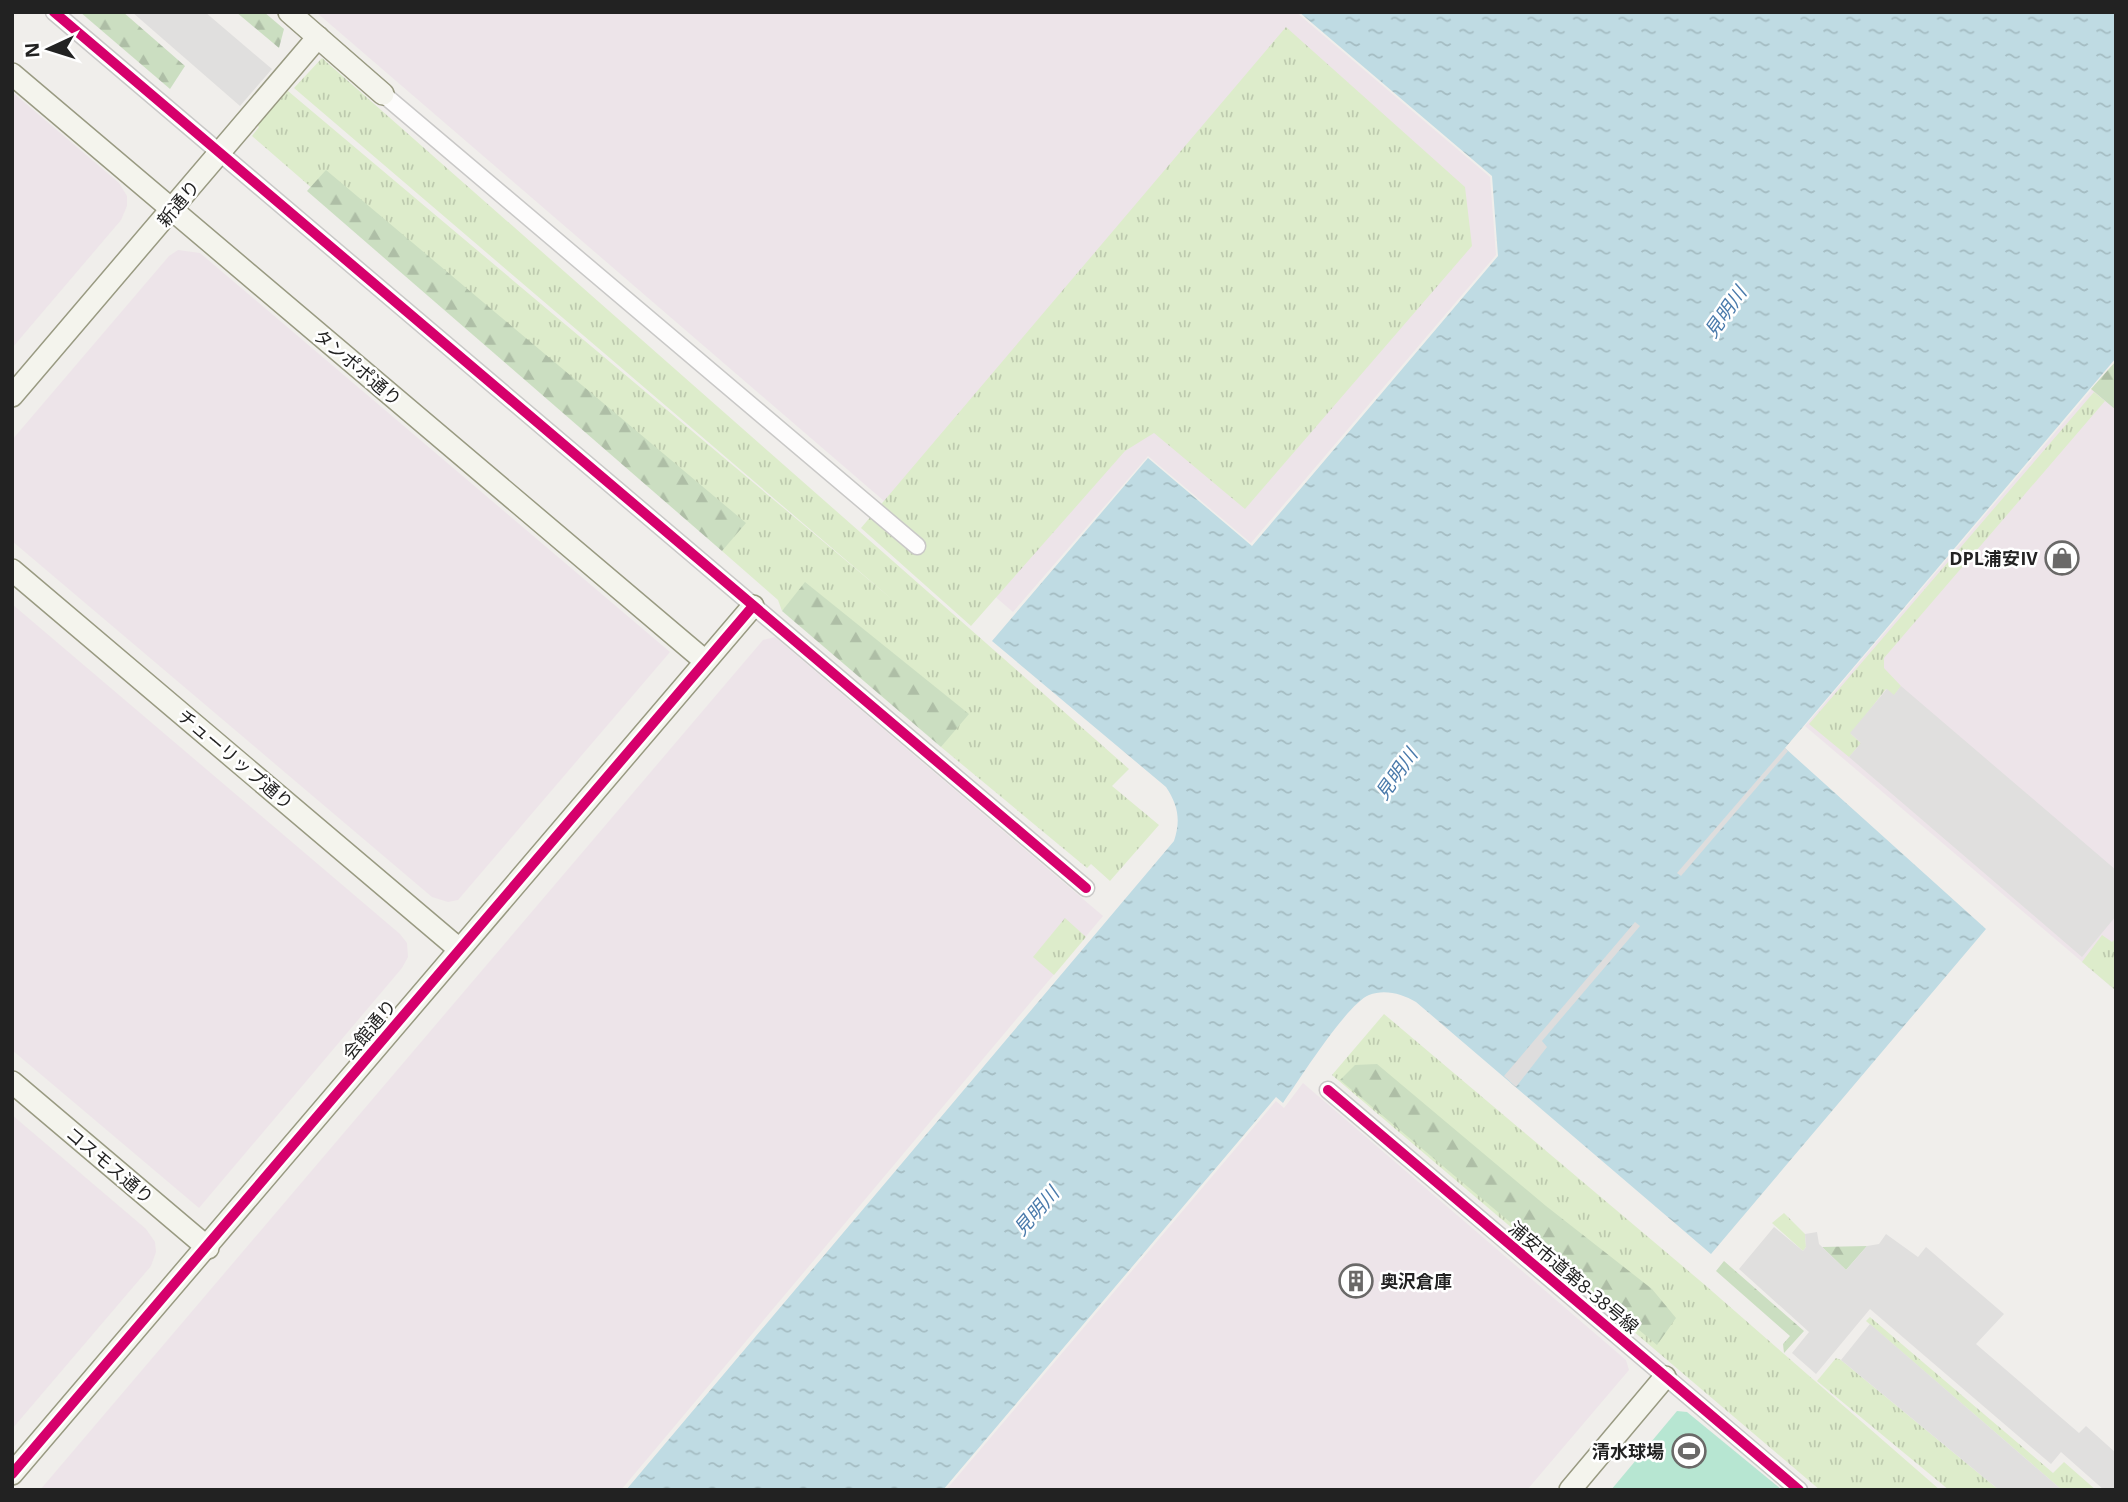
<svg xmlns="http://www.w3.org/2000/svg" width="2128" height="1502" font-family="'Open Sans','Noto Sans JP',sans-serif">
	<defs>
		<pattern id="grass-tufts" width="24" height="20" patternUnits="userSpaceOnUse" patternTransform="scale(1.75)"><rect width="24" height="20" fill="#ddeccb"/><path d="M3 7l-1-3M5 7V3M7 7l1-3M15 17l-1-3M17 17v-4M19 17l1-3" fill="none" stroke="#bdcaae"/></pattern>
		<pattern id="forest-firs" width="22" height="20" patternUnits="userSpaceOnUse" patternTransform="scale(1.75)"><rect width="22" height="20" fill="#cbdec1"/><path d="M5 1l3.5 6h-7zM16 11l3.5 6h-7z" fill="#aebea6"/></pattern>
		<pattern id="water-ripples" width="26" height="14" patternUnits="userSpaceOnUse" patternTransform="scale(1.75)"><rect width="26" height="14" fill="#bfdbe3"/><path d="M2 4q2-2 4 0t4 0M15 11q2-2 4 0t4 0" fill="none" stroke="#a4bcc2"/></pattern>
	</defs>
	<rect width="100%" height="100%" fill="#f0eeeb"/>
	<g fill="#ede4e9">
		<path d="M 316,12 L 1296,12 L 1490,177 L 1496,255 L 1251,543 L 1148,456 L 1013,612 Z"/>
		<path d="M 12,92 L 119,183 L 127,196 L 127,206 L 121,220 L 12,348 Z"/>
		<path d="M 178,250 L 200,253 L 670,652 L 458,900 L 448,902 L 432,897 L 12,541 L 12,440 L 169,256 Z"/>
		<path d="M 2116,361 L 2116,987 L 2114,989 L 1805,726 Z"/>
		<path d="M 12,604 L 400,934 L 407,943 L 408,957 L 402,968 L 199,1208 L 12,1050 Z"/>
		<path d="M 775,637 L 1103,916 L 621,1490 L 40,1490 L 763,640 Z"/>
		<path d="M 1303,1083 L 1626,1360 L 1629,1370 L 1527,1490 L 946,1490 L 1276,1101 L 1284,1108 Z"/>
		<path d="M 12,1115 L 146,1229 L 155,1242 L 156,1252 L 151,1266 L 12,1429 Z"/>
	</g>
	<g fill="url(#grass-tufts)">
		<path d="M 1286,27 L 1465,187 L 1472,246 L 1245,509 L 1154,433 L 1125,451 L 971,626 L 861,528 Z"/>
		<path d="M 322,58 L 1129,769 L 1112,786 L 1159,825 L 1110,881 L 1091,864 L 1087,868 L 941,747 L 947,739 L 790,603 L 782,611 L 778,600 L 722,551 L 725,547 L 252,136 L 259,127 L 257,125 L 288,91 L 894,601 L 294,88 Z"/>
		<path d="M 2094,392 L 2105,401 L 1884,658 L 1884,668 L 1901,686 L 1894,696 L 1886,689 L 1851,734 L 1861,743 L 1849,757 L 1809,724 Z"/>
		<path d="M 1065,918 L 1086,937 L 1054,975 L 1033,957 Z"/>
		<path d="M 2102,935 L 2112,942 L 2116,938 L 2114,989 L 2082,962 Z"/>
		<path d="M 1384,1014 L 1705,1285 L 1940,1490 L 1820,1490 L 1332,1075 Z"/>
		<path d="M 1784,1213 L 1805,1234 L 1806,1247 L 1803,1251 L 1772,1223 Z"/>
		<path d="M 1870,1317 L 2053,1473 L 2064,1462 L 2096,1490 L 2062,1490 L 1866,1321 Z"/>
		<path d="M 1836,1358 L 1841,1360 L 1999,1490 L 1949,1490 L 1817,1381 Z"/>
	</g>
	<g fill="url(#forest-firs)">
		<path d="M 80,12 L 123,12 L 185,66 L 170,89 Z"/>
		<path d="M 236,12 L 264,12 L 284,29 L 279,48 Z"/>
		<path d="M 326,170 L 746,523 L 722,551 L 307,191 Z"/>
		<path d="M 2116,361 L 2116,410 L 2091,389 Z"/>
		<path d="M 805,582 L 969,714 L 941,747 L 782,611 Z"/>
		<path d="M 1377,1064 L 1546,1206 L 1652,1289 L 1676,1318 L 1657,1345 L 1340,1080 L 1355,1065 Z"/>
		<path d="M 1867,1246 L 1846,1270 L 1822,1247 Z"/>
		<path d="M 1724,1261 L 1804,1331 L 1784,1353 L 1783,1344 L 1790,1336 L 1716,1271 Z"/>
	</g>
	<path fill="#b7e6d2" d="M 1677,1411 L 1687,1412 L 1782,1490 L 1611,1490 Z"/>
	<g fill="#e0dfde">
		<path d="M 132,12 L 205,12 L 272,69 L 240,106 Z"/>
		<path d="M 1901,686 L 2116,870 L 2116,916 L 2082,957 L 1849,757 L 1861,743 L 1850,733 L 1887,689 L 1894,695 Z"/>
		<path d="M 1774,1227 L 1803,1251 L 1806,1247 L 1805,1234 L 1817,1232 L 1819,1244 L 1846,1270 L 1867,1246 L 1879,1244 L 1886,1234 L 1918,1257 L 1926,1247 L 2004,1314 L 1976,1344 L 2079,1433 L 2086,1426 L 2116,1453 L 2116,1490 L 2104,1490 L 2061,1452 L 2051,1464 L 1870,1309 L 1816,1374 L 1792,1353 L 1809,1332 L 1739,1269 Z"/>
		<path d="M 1870,1324 L 2062,1490 L 1999,1490 L 1841,1360 Z"/>
	</g>
	<path fill="url(#water-ripples)" d="M 1299,12 L 2116,12 L 2116,358 L 1785,748 L 1986,929 L 1711,1254 L 1416,1002 C 1402,994 1385,989 1369,995 C 1347,1004 1299,1080 1283,1103 L 1276,1097 L 943,1490 L 626,1490 L 1174,841 C 1181,820 1178,805 1166,787 L 992,641 L 1148,458 L 1252,546 L 1498,256 L 1492,176 Z"/>
	<g fill="#dedddd">
		<path d="M 1785,748 L 1788,751 L 1681,876 L 1677,873 Z"/>
		<path d="M 1635,922 L 1640,926 L 1542,1041 L 1547,1047 L 1516,1087 L 1504,1076 Z"/>
	</g>
	<g fill="none" stroke-linecap="round" stroke-linejoin="round">
		<defs>
			<g id="street">
				<path d="M 54,12 L 1086,888"/>
				<path d="M 383,94 L 917,546"/>
				<path d="M 1328,1090 L 1799,1490"/>
			</g>
			<g id="secondary">
				<path d="M 289,12 L 383,94"/>
				<path d="M 12,74 L 705,661"/>
				<path d="M 12,396 L 318,37"/>
				<path d="M 12,570 L 459,949"/>
				<path d="M 12,1082 L 208,1248"/>
				<path d="M 12,1474 L 753,606"/>
				<path d="M 1570,1490 L 1665,1377"/>
			</g>
		</defs>
		<use href="#street" stroke="#c9c8c7" stroke-width="19"/>
		<use href="#secondary" stroke="#999a82" stroke-width="24"/>
		<use href="#street" stroke="#fdfcfc" stroke-width="16"/>
		<use href="#secondary" stroke="#f4f4ed" stroke-width="21"/>
		<defs>
			<g id="cycleway">
				<path d="M 54,12 L 1086,888"/>
				<path d="M 1328,1090 L 1799,1490"/>
				<path d="M 12,1474 L 753,606"/>
			</g>
		</defs>
		<use href="#cycleway" stroke="#fff" stroke-width="15"/>
		<use href="#cycleway" stroke="#d6006c" stroke-width="10"/>
	</g>
	<defs>
		<symbol id="shop-ring" viewBox="-11 -11 22 22"><circle r="9.5" fill="#fff" stroke="#6a6968" stroke-width="1.5"/><path d="M-5-2.5h2.3a2.7 3.5 0 0 1 5.4 0H5L5.5 6h-11ZM-1.5-2.5h3a1.5 2.3 0 0 0-3 0Z" fill="#6a6968"/></symbol>
		<symbol id="building-ring" viewBox="-11 -11 22 22"><circle r="9.5" fill="#fff" stroke="#6a6968" stroke-width="1.5"/><path d="M-4-6H4V6H1V3H-1V6H-4ZM-2.5-4.3h1.7v1.8h-1.7ZM.8-4.3h1.7v1.8H.8ZM-2.5-1h1.7V.8h-1.7ZM.8-1h1.7V.8H.8Z" fill="#6a6968"/></symbol>
		<symbol id="stadium-ring" viewBox="-11 -11 22 22"><circle r="9.5" fill="#fff" stroke="#6a6968" stroke-width="1.5"/><path d="M0-5a6.5 5 0 1 0 0 10a6.5 5 0 1 0 0-10ZM-3.5-1.8h7v3.6h-7Z" fill="#6a6968"/></symbol>
	</defs>
	<g fill-rule="evenodd">
		<use href="#shop-ring" x="2043" y="539" width="38" height="38"/>
		<use href="#building-ring" x="1337" y="1262" width="38" height="38"/>
		<use href="#stadium-ring" x="1670" y="1432" width="38" height="38"/>
	</g>
	<g text-anchor="middle" dominant-baseline="central" stroke-width="5" stroke-linejoin="round" paint-order="stroke">
		<g font-size="18" fill="#222" stroke="#fff">
			<text transform="translate(178 203) rotate(-50)">新通り</text>
			<text transform="translate(358 367) rotate(40)">タンポポ通り</text>
			<text transform="translate(236 759) rotate(40)">チューリップ通り</text>
			<text transform="translate(369 1029) rotate(-50)">会館通り</text>
			<text transform="translate(110 1165) rotate(40)">コスモス通り</text>
			<text transform="translate(1574 1277) rotate(40)">浦安市道第8-38号線</text>
		</g>
		<g font-size="18" font-weight="bold" fill="#222" stroke="#fff" text-anchor="end">
			<text x="2038" y="558">DPL浦安Ⅳ</text>
			<text x="1380" y="1281" text-anchor="start">奥沢倉庫</text>
			<text x="1664" y="1451">清水球場</text>
		</g>
		<g font-size="19" font-style="italic" fill="#4a7aab" stroke="#fff">
			<text transform="translate(1725 312) rotate(-55)">見明川</text>
			<text transform="translate(1396 774) rotate(-55)">見明川</text>
			<text transform="translate(1036 1211) rotate(-49)">見明川</text>
		</g>
	</g>
	<rect width="2128" height="1502" fill="none" stroke="#222222" stroke-width="28"/>
	<g transform="translate(49 49) rotate(266)" stroke="#ffffff" stroke-width="5" paint-order="stroke">
	<path d="M0-5L12 26L0 18L-12 26Z" fill="#222222"/>
	<text y="-10" font-size="19" font-weight="bold" text-anchor="middle" fill="#222222">N</text>
	</g>
</svg>
